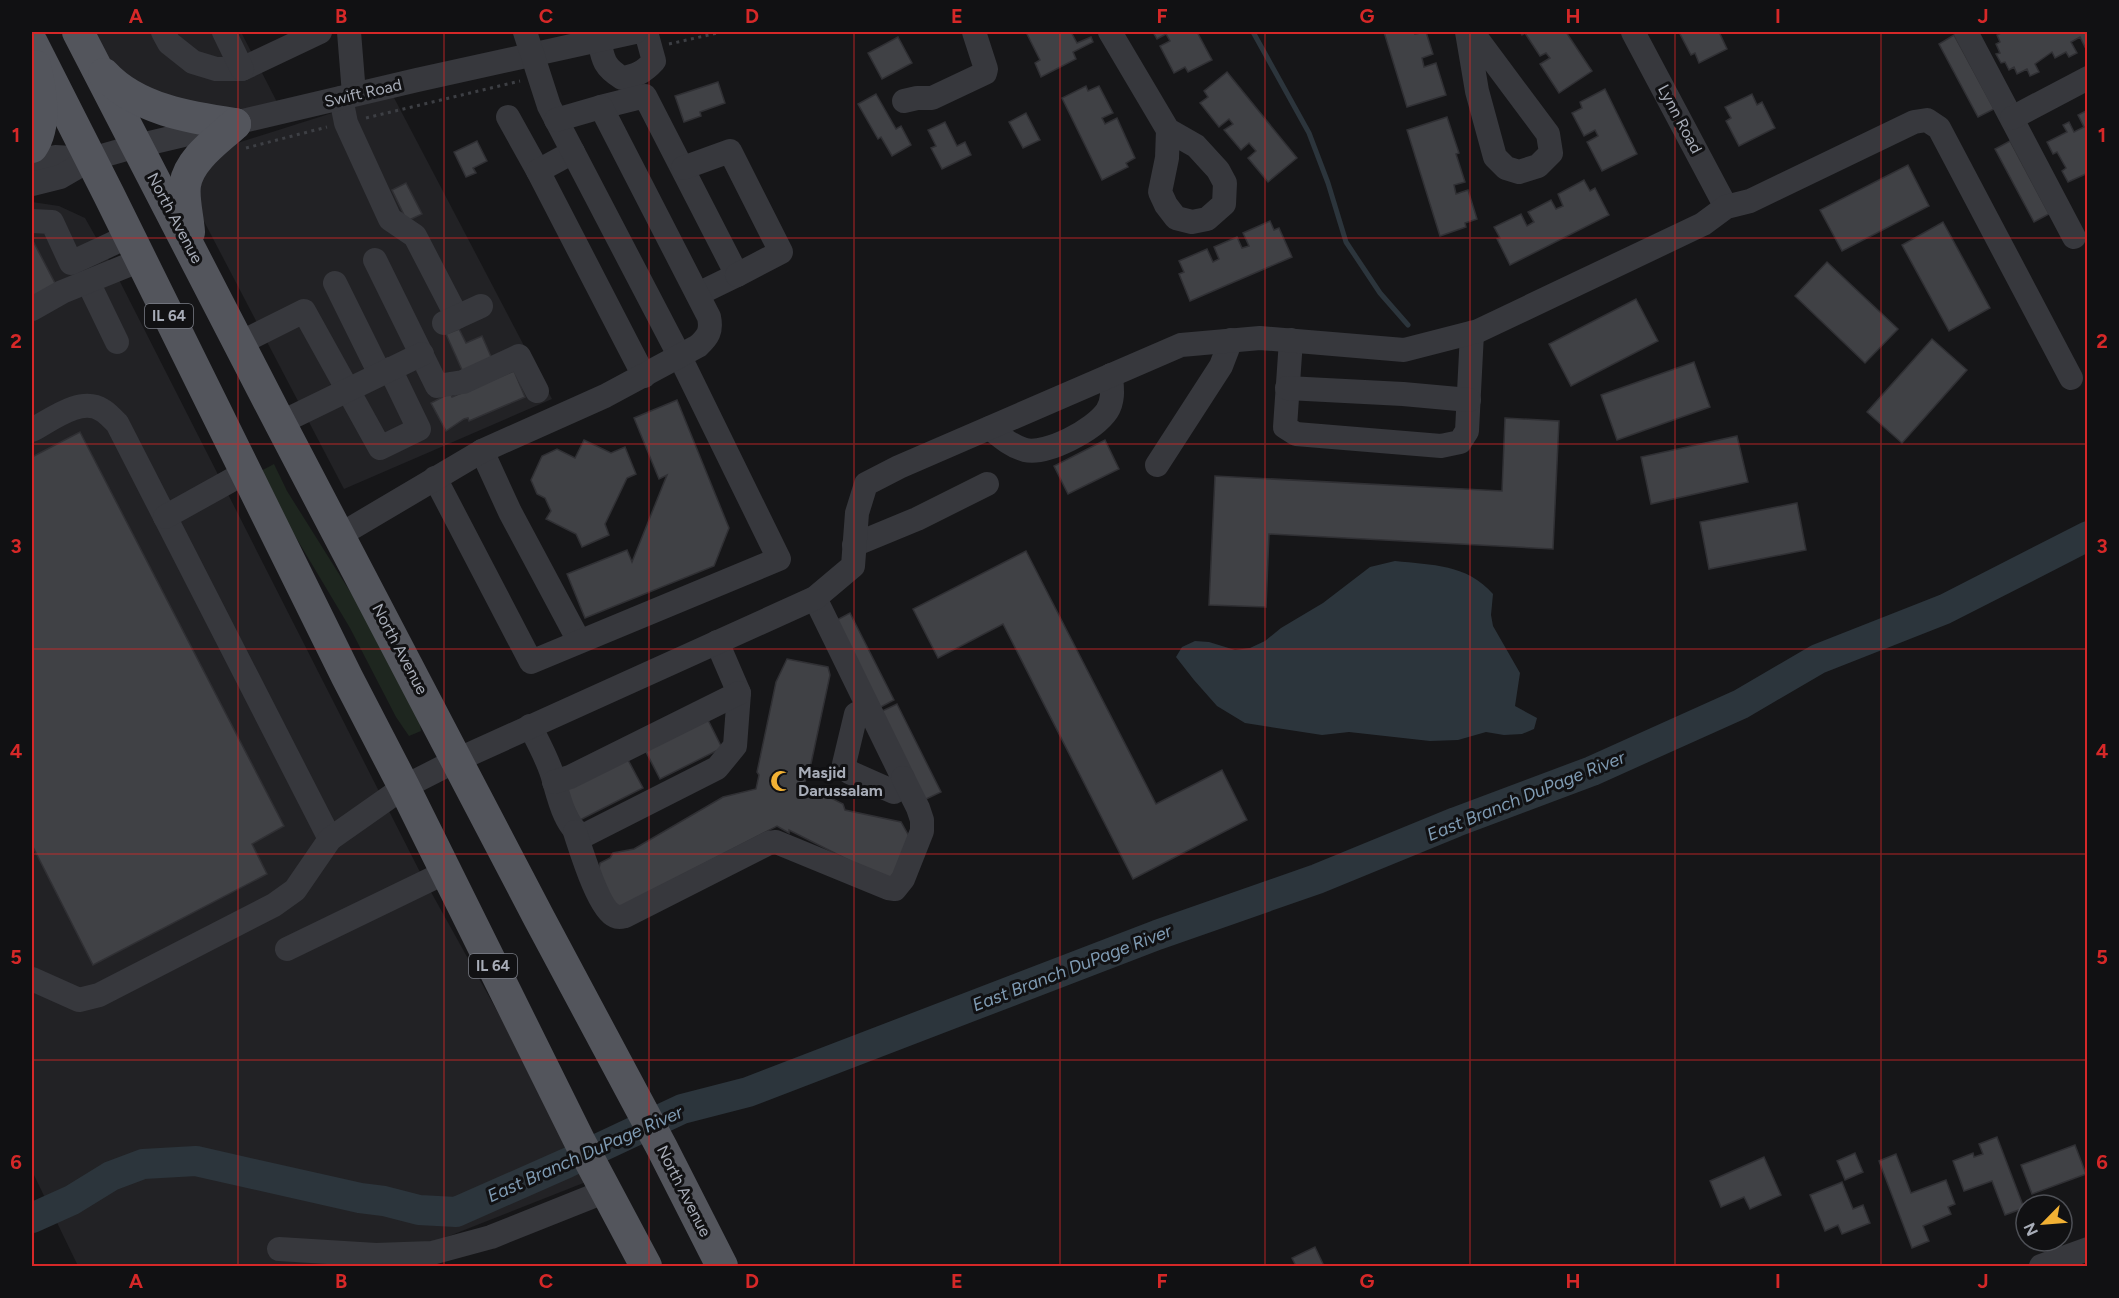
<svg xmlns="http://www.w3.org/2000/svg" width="2119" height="1298" font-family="Figtree,sans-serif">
	<rect width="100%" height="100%" fill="#161618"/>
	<g fill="#222225">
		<path d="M 87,32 L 241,32 L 279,106 L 226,116 L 142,95 L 105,57 Z"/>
		<path d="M 392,94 L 552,399 L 344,489 L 196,206 L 198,169 L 228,146 Z"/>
		<path d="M 32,202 L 59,206 L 85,218 L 111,264 L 421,874 L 591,1180 L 373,1266 L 78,1266 L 32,1171 Z"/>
	</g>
	<path fill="#1e261f" d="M 274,464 L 287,491 L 366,617 L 419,719 L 421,731 L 409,736 L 396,717 L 350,628 L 267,489 L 259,472 Z"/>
	<path fill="#2c353c" d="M 1395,561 C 1432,565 1467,564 1493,594 L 1491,615 L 1493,626 L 1520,673 L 1515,706 L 1537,718 L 1534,729 L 1522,734 L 1504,735 L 1486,732 L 1458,740 L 1430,741 L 1349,732 L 1322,735 L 1245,723 L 1217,706 L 1194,680 L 1176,657 L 1182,647 L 1195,641 L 1209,642 L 1235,650 L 1250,648 L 1265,641 L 1281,628 L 1323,603 L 1370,567 Z"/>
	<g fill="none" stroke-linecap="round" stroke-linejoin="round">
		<path stroke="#2c353c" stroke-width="5" d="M 1253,32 L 1309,133 L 1328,183 L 1346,242 L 1380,293 L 1408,325"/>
		<path stroke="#2c353c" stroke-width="30" d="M 32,1218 L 72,1200 L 111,1176 L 143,1164 L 196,1161 L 360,1198 L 384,1201 L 419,1210 L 456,1212 L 567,1163 L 682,1109 L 748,1092 L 1157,935 L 1317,879 L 1456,822 L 1592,771 L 1741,704 L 1818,659 L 1945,609 L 2088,536"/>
	</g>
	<g fill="#404145" stroke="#303034" stroke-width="1.5">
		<path d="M 1026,32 L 1071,32 L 1077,43 L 1091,37 L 1093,42 L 1073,52 L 1076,59 L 1041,77 L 1035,63 L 1040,60 Z"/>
		<path d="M 1153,32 L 1197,32 L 1212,60 L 1188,72 L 1185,67 L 1174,73 L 1160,46 L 1170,41 L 1166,34 L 1157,39 Z"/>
		<path d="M 1384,32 L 1415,32 L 1415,34 L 1426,32 L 1433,54 L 1422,58 L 1424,67 L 1436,63 L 1446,95 L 1407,107 Z"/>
		<path d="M 1520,32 L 1566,32 L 1592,71 L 1559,93 L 1540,64 L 1550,58 L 1546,53 L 1540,56 L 1525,33 L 1522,35 Z"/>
		<path d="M 1679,32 L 1719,32 L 1727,49 L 1699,63 L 1695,53 L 1691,55 Z"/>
		<path d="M 2003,32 L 2088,32 L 2088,46 L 2085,47 L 2080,37 L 2071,42 L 2077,53 L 2069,57 L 2066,52 L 2055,58 L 2052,52 L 2035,64 L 2039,72 L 2030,76 L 2027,69 L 2017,74 L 2014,67 L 2009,70 L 2005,62 L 2001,63 L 1996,54 L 2000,53 L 1996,44 L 2000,42 L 1997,35 Z"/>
		<path d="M 1954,35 L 1994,109 L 1978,117 L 1939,44 Z"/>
		<path d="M 898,37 L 912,63 L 882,79 L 868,53 Z"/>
		<path d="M 1227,72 L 1297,158 L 1268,182 L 1248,158 L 1256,151 L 1249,143 L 1241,150 L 1224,130 L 1233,124 L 1229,119 L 1219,127 L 1200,103 L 1208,97 L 1204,91 Z"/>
		<path d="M 718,82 L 725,103 L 700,112 L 701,116 L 684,122 L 675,96 Z"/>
		<path d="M 1086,86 L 1088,91 L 1099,86 L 1113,113 L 1102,118 L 1105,124 L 1117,118 L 1135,158 L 1126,163 L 1128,167 L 1102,180 L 1062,98 Z"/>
		<path d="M 1605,89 L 1637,154 L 1602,171 L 1587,142 L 1598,136 L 1595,130 L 1584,136 L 1572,113 L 1582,108 L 1580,102 Z"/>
		<path d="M 876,94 L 896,129 L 901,126 L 911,145 L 892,156 L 881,137 L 878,139 L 858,104 Z"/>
		<path d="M 1752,94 L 1757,105 L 1762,102 L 1775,128 L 1739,146 L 1726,121 L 1731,118 L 1725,107 Z"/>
		<path d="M 2086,111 L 2088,173 L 2068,182 L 2062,171 L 2066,168 L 2057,152 L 2053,154 L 2047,142 L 2067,132 L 2063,125 L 2069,122 L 2074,132 L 2084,127 L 2078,115 Z"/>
		<path d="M 1026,113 L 1040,140 L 1023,148 L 1009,122 Z"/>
		<path d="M 1447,117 L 1459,153 L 1456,154 L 1465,182 L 1454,185 L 1456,194 L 1468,190 L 1477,219 L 1465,223 L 1466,227 L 1440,236 L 1407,130 Z"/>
		<path d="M 945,122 L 957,146 L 965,142 L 971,155 L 942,169 L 931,148 L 936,146 L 928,130 Z"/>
		<path d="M 477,141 L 487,161 L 473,168 L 476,173 L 466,177 L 454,152 Z"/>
		<path d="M 2010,141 L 2049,214 L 2034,222 L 1995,149 Z"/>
		<path d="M 1908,165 L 1929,206 L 1842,251 L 1820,210 Z"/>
		<path d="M 1584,180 L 1590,191 L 1595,188 L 1609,215 L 1510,265 L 1497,239 L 1500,238 L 1494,227 L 1521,214 L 1527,226 L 1534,222 L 1528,212 L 1551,200 L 1556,209 L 1563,206 L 1558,194 Z"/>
		<path d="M 406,183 L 422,214 L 407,221 L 392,190 Z"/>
		<path d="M 1270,221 L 1274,230 L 1279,228 L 1292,257 L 1190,301 L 1179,274 L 1184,272 L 1179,261 L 1207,249 L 1213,262 L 1219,259 L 1214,247 L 1237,237 L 1242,248 L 1249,246 L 1243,233 Z"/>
		<path d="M 1943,222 L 1990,308 L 1949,331 L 1902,245 Z"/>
		<path d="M 33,241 L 57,287 L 32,300 L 32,242 Z"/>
		<path d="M 1827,262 L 1898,329 L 1865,363 L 1795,296 Z"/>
		<path d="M 1636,299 L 1658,341 L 1571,386 L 1549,344 Z"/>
		<path d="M 459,329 L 466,343 L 482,336 L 492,359 L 463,372 L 446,334 Z"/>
		<path d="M 1932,339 L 1967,370 L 1902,443 L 1867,412 Z"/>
		<path d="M 1694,362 L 1710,407 L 1617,440 L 1601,395 Z"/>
		<path d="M 514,371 L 525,397 L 469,421 L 468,418 L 464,419 L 446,431 L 431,403 L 450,393 L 452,397 Z"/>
		<path d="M 677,400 L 729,528 L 714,566 L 585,618 L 567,574 L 627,550 L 632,562 L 667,475 L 659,479 L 634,418 Z"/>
		<path d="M 1505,418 L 1559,421 L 1553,549 L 1269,534 L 1266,607 L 1209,605 L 1215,476 L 1502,491 Z"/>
		<path d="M 80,432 L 284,826 L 252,844 L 267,874 L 93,965 L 32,845 L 32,457 Z"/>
		<path d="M 1737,436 L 1748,482 L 1651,504 L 1641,457 Z"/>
		<path d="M 584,440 L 611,453 L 625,447 L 636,474 L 627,478 L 605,524 L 609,535 L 582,547 L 576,534 L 546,519 L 551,511 L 545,498 L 537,494 L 531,480 L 542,456 L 557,449 L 575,458 Z"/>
		<path d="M 1105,440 L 1119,469 L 1068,494 L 1054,466 Z"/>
		<path d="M 1797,503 L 1806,550 L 1709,569 L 1700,522 Z"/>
		<path d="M 1026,551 L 1156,804 L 1222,770 L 1247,820 L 1133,879 L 1003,624 L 938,658 L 913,609 Z"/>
		<path d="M 850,613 L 894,700 L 877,709 L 833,622 Z"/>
		<path d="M 787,659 L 828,667 L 830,675 L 809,773 L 800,792 L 813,789 L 843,804 L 845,810 L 901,822 L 914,845 L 894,883 L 789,830 L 789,833 L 777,826 L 611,912 L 599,869 L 600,863 L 610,858 L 613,853 L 634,849 L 723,797 L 756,789 L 759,775 L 757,772 L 776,682 Z"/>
		<path d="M 897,704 L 941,792 L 924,800 L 880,712 Z"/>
		<path d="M 706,716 L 722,748 L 660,779 L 644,748 Z"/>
		<path d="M 627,758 L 643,788 L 580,820 L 565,789 Z"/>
		<path d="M 1997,1137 L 2024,1208 L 2005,1215 L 1992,1181 L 1964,1191 L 1953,1161 L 1973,1153 L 1974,1157 L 1983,1154 L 1979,1144 Z"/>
		<path d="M 2075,1145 L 2086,1174 L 2032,1194 L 2021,1165 Z"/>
		<path d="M 1855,1153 L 1863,1172 L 1845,1180 L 1837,1161 Z"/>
		<path d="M 1896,1154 L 1911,1193 L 1946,1180 L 1955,1204 L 1948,1207 L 1951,1214 L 1923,1226 L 1929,1241 L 1912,1248 L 1879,1161 Z"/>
		<path d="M 1764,1157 L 1781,1195 L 1750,1209 L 1744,1197 L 1721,1207 L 1710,1181 Z"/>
		<path d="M 1842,1182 L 1853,1209 L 1863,1205 L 1870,1223 L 1842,1234 L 1838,1225 L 1825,1231 L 1810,1195 Z"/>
		<path d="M 1315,1247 L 1324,1266 L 1296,1266 L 1292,1258 Z"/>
	</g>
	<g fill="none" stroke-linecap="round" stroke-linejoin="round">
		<g stroke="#3d3f44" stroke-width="3" stroke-dasharray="3 4.5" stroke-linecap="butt">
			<path d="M 669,44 L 722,32"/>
			<path d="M 366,118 L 520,81"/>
			<path d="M 246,148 L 327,127"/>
		</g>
		<g stroke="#37383d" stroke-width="24">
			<path d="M 163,32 L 169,43 L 193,62 L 216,69 L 242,69 L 320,32"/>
			<path d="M 224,32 L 242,69"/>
			<path d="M 349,32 L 354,94"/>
			<path d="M 1110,32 L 1168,130 L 1196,146 L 1218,170 L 1225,183 L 1224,204 L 1207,219 L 1192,222 L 1176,218 L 1166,205 L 1160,192 L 1167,158 L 1168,130"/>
			<path d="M 1467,32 L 1477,91 L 1495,157 L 1506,168 L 1519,172 L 1538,166 L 1551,153 L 1548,134 L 1472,32"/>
			<path d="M 1633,32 L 1726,207"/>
			<path d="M 1966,32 L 2074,237"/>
			<path d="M 599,40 C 603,60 604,67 622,78 C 636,76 644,72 654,61 L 646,32"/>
			<path d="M 341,98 L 346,123 L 390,219 L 415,236 L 457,317"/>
			<path d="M 904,101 L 917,98 L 932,98 L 985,73 L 986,69 L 974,32"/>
			<path d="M 601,107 L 645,96 L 737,275 L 698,294"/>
			<path d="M 508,117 L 538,171"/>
			<path d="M 2012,118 L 2088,78"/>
			<path d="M 573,152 L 538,171 L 644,376"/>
			<path d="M 32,163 L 55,157 L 91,159"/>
			<path d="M 683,168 L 730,151 L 781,252 L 737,275"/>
			<path d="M 32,184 L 60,177 L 91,159 L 137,146 L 417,80 L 635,32"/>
			<path d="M 32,221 L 52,222 L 71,263 L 129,236"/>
			<path d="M 375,260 L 437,386 L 463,382 L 519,356 L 537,391"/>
			<path d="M 88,282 L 117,342"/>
			<path d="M 335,283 L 380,374"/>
			<path d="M 32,309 L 62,292 L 141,260"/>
			<path d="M 444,323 L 481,306"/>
			<path d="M 1291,340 L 1285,427 L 1296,434 L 1441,446 L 1460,442 L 1467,431 L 1472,333"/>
			<path d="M 240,343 L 304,311 L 380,448 L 419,429 L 390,369"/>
			<path d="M 1287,388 L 1403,394 L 1469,400"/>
			<path d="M 280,423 L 422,354"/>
			<path d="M 990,428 C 1001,437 1011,446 1025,450 C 1047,455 1094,430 1107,411 C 1114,400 1112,388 1111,375"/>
			<path d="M 32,430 C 51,420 81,396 102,410 C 108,413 112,419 117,423 L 330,839"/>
			<path d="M 482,451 L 510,512 L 579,641"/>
			<path d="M 1157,465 L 1221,366 L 1231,340"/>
			<path d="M 435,478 L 531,662 L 779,559 L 680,357 L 549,106 L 525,32"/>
			<path d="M 165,517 L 246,472"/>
			<path d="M 340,535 L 482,451 L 605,396 L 698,346 C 708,337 712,331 709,317 L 601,107 L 556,120"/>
			<path d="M 854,545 L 917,519 L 987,484"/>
			<path d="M 815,598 L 903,778 L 901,787 L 894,792 L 849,772 L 844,764 L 856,714 L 868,707"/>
			<path d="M 530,726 C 538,742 547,758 552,774 C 558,793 564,827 583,836 L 717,768 L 735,746 L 739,693 L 717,642"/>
			<path d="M 554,782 L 570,777 L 739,693"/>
			<path d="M 575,832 C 581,850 599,910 615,916 C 619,918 621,917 625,916 L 769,843 L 776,842 L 888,888 L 895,889 L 903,879 L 922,831 L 922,820 L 918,808 L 903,778"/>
			<path d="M 287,949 L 446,872"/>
			<path d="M 32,979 L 79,1000 L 99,995 L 274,905 L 295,890 L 330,839 L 404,787 L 457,760 L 815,598 L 853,566 L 857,513 L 866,484 L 899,467 L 1181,345 L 1260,338 L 1404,350 L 1478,331 L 1703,224 L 1726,207 L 1750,201 L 1914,122 L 1927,120 L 1939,128 L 2071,378"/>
			<path d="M 279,1249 L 376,1255 L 432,1253 L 491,1237 L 606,1191"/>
			<path d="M 2041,1266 L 2088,1249"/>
		</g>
		<g stroke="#53555c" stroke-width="32">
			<path d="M 78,32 L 280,423 L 539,918 L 662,1148 L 722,1266"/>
			<path d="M 32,43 L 109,195 L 347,677 L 404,787 L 581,1144 L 646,1266"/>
			<path d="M 104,74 C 136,109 191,118 235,124"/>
			<path d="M 32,147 C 47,125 41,91 35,66"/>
			<path d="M 189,232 C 188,217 183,199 185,185 C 189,159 218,140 235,124"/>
		</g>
	</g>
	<path fill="none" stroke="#d62828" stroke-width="1.5" stroke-opacity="0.55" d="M 238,32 L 238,1266M 444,32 L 444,1266M 649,32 L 649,1266M 854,32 L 854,1266M 1060,32 L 1060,1266M 1265,32 L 1265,1266M 1470,32 L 1470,1266M 1675,32 L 1675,1266M 1881,32 L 1881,1266M 32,238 L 2088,238M 32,444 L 2088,444M 32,649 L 2088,649M 32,854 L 2088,854M 32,1060 L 2088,1060"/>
	<defs>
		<symbol id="mosque-bare" viewBox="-9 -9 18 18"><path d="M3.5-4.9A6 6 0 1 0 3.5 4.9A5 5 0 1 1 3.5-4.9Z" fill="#f2b134" stroke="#111113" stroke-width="2.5" paint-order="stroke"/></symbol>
	</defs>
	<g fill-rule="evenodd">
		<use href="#mosque-bare" x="766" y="766" width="30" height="30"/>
	</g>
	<g text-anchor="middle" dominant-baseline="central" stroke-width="6" stroke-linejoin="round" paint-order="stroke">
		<g fill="#111113" stroke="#7b7e86" stroke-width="1.5">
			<rect x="145" y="304" width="48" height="24" rx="4.5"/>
			<rect x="469" y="954" width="48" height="24" rx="4.5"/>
		</g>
		<g font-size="15" font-weight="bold" fill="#a8adb8">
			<text x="169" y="316">IL 64</text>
			<text x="493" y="966">IL 64</text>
		</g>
		<g font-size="16" fill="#a8adb8" stroke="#111113">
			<text transform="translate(363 93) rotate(-13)">Swift Road</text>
			<text transform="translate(1680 119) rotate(62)">Lynn Road</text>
			<text transform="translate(175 218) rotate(62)">North Avenue</text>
			<text transform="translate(400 649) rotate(62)">North Avenue</text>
			<text transform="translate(684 1191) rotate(63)">North Avenue</text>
		</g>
		<g font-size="16" font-weight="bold" fill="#a8adb8" stroke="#111113" text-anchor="start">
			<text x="798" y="772">Masjid<tspan x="798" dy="18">Darussalam</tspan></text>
		</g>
		<g font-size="18" font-style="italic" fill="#7f9bb3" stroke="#111113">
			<text transform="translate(1526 796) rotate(-22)">East Branch DuPage River</text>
			<text transform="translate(1072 968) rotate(-21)">East Branch DuPage River</text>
			<text transform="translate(585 1154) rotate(-24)">East Branch DuPage River</text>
		</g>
	</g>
	<rect width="2119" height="1298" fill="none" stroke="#111113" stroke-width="66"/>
	<g transform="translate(2044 1223) rotate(245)"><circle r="28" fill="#111113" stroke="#4d4f55" stroke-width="1.5"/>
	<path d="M0-4.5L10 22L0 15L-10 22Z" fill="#f2b134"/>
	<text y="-9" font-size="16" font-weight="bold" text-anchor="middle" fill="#a8adb8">N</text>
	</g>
	<rect x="33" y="33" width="2053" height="1232" fill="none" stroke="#d62828" stroke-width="2"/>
	<g font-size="20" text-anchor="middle" font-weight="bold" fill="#d62828">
		<text x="136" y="23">A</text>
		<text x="341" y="23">B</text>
		<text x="546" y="23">C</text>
		<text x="752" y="23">D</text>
		<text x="957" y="23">E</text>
		<text x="1162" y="23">F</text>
		<text x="1367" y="23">G</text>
		<text x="1573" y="23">H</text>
		<text x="1778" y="23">I</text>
		<text x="1983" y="23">J</text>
		<text x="16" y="142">1</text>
		<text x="2102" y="142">1</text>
		<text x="16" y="348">2</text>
		<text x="2102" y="348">2</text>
		<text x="16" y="553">3</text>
		<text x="2102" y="553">3</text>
		<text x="16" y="758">4</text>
		<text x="2102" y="758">4</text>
		<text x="16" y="964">5</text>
		<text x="2102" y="964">5</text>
		<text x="16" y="1169">6</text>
		<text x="2102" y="1169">6</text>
		<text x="136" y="1288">A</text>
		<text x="341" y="1288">B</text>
		<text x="546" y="1288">C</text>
		<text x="752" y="1288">D</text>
		<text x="957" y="1288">E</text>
		<text x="1162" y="1288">F</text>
		<text x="1367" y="1288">G</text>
		<text x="1573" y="1288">H</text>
		<text x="1778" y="1288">I</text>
		<text x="1983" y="1288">J</text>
	</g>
</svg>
